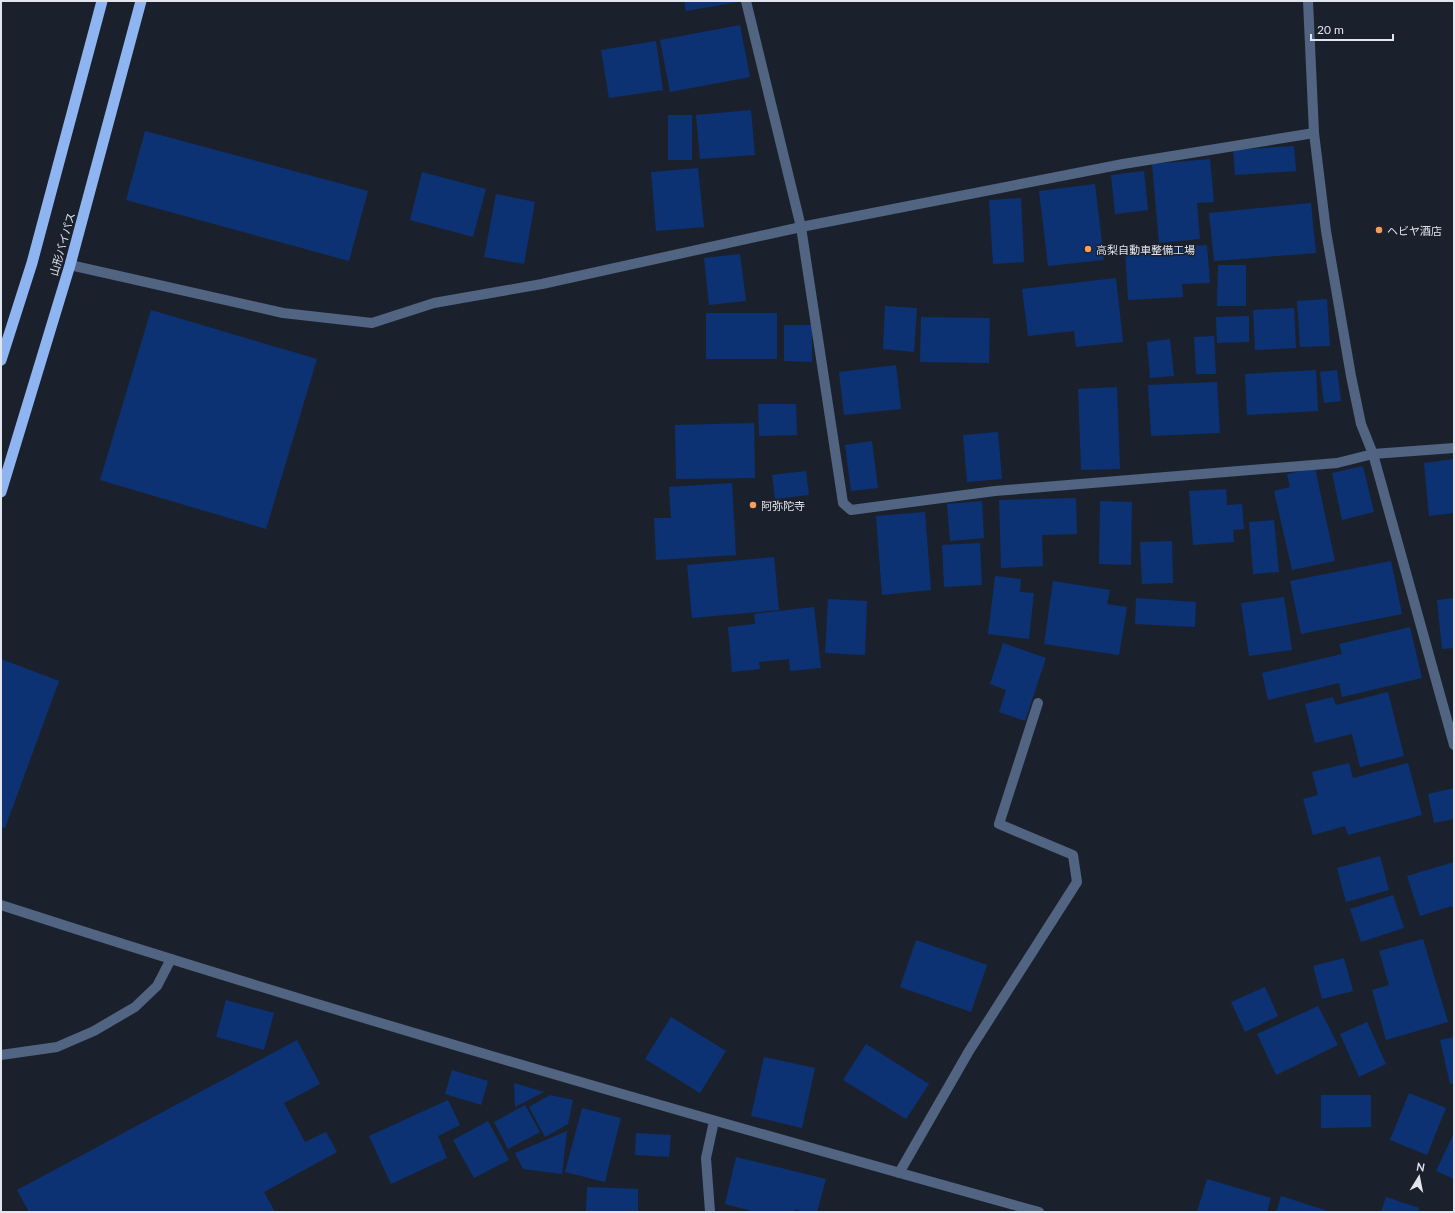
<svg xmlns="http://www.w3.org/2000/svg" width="1455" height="1213" font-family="Lato,'Noto Sans JP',sans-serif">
	<rect width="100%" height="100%" fill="#1b212c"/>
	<g fill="#0c3273">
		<path d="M 684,1 L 738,1 L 738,2 L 686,11 Z"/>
		<path d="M 740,25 L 750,77 L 670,92 L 660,40 Z"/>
		<path d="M 656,41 L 663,90 L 609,98 L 601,50 Z"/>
		<path d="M 751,110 L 755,155 L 700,159 L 696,115 Z"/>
		<rect x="668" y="115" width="24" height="45"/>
		<path d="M 145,131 L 368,191 L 349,261 L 126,200 Z"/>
		<path d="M 1294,146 L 1296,171 L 1235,175 L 1233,150 Z"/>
		<path d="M 1210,159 L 1214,202 L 1197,203 L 1200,239 L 1159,243 L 1152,164 Z"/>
		<path d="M 698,168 L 704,227 L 656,231 L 651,172 Z"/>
		<path d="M 1144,171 L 1148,210 L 1115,214 L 1111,175 Z"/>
		<path d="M 422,172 L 486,189 L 473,237 L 410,220 Z"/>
		<path d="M 1095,184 L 1104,260 L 1048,266 L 1039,191 Z"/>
		<path d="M 496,194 L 535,202 L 524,264 L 484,257 Z"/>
		<path d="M 1021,198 L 1024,262 L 993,264 L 989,200 Z"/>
		<path d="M 1311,203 L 1316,253 L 1214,261 L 1209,213 Z"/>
		<path d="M 1207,245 L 1210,283 L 1182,284 L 1183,297 L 1128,300 L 1125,250 Z"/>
		<path d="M 740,254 L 746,301 L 709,305 L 704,258 Z"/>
		<path d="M 1218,265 L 1246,265 L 1246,306 L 1217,306 Z"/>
		<path d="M 1116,278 L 1123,342 L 1076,347 L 1074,331 L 1028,336 L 1022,289 Z"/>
		<path d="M 1327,299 L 1330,346 L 1300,347 L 1297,301 Z"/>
		<path d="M 885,306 L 917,308 L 914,352 L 883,349 Z"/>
		<path d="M 1294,308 L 1296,348 L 1255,350 L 1253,310 Z"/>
		<path d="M 151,310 L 317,359 L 266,529 L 100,480 Z"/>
		<rect x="706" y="313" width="71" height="46"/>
		<path d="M 1249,316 L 1249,342 L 1217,343 L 1216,317 Z"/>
		<path d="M 921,317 L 990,318 L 989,363 L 920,362 Z"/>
		<path d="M 784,325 L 812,325 L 812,362 L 784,361 Z"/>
		<path d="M 1214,336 L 1216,374 L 1196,374 L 1194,337 Z"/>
		<path d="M 1170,339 L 1174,376 L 1150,378 L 1147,342 Z"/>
		<path d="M 896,365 L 901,409 L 844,415 L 839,372 Z"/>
		<path d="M 1316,370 L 1318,411 L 1247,415 L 1245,374 Z"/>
		<path d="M 1337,370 L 1341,401 L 1324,403 L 1320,372 Z"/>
		<path d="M 1217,382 L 1220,433 L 1151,436 L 1148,385 Z"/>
		<path d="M 1117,387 L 1120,469 L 1081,470 L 1078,389 Z"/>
		<path d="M 758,404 L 796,404 L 797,435 L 759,436 Z"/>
		<path d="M 754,423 L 755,478 L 676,479 L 675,425 Z"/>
		<path d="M 998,432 L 1002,479 L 967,482 L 963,435 Z"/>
		<path d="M 872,441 L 878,488 L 851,491 L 845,445 Z"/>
		<path d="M 1454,459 L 1454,513 L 1429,516 L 1424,463 Z"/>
		<path d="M 1363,466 L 1374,512 L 1342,520 L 1332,473 Z"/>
		<path d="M 1315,468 L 1335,561 L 1292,570 L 1274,491 L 1290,487 L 1287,474 Z"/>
		<path d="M 806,471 L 809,495 L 775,499 L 772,475 Z"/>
		<path d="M 732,483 L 736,555 L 656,560 L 654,518 L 671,518 L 669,487 Z"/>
		<path d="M 1226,489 L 1227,505 L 1242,504 L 1244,529 L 1233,530 L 1234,542 L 1193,545 L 1189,491 Z"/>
		<path d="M 1076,498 L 1077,534 L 1042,535 L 1043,566 L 1001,568 L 999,500 Z"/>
		<path d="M 982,501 L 984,538 L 950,541 L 947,504 Z"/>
		<path d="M 1100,501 L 1132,502 L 1131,565 L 1099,564 Z"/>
		<path d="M 925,512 L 931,590 L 882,595 L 876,516 Z"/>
		<path d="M 1274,520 L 1279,572 L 1253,574 L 1249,522 Z"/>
		<path d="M 1172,541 L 1173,583 L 1142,584 L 1140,542 Z"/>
		<path d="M 980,543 L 982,585 L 944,587 L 942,545 Z"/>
		<path d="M 774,557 L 779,610 L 692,618 L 687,565 Z"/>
		<path d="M 1391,561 L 1402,614 L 1301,634 L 1290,581 Z"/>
		<path d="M 995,576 L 1021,579 L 1020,592 L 1034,593 L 1029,639 L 988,634 Z"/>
		<path d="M 1053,581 L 1110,590 L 1107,604 L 1127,607 L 1119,655 L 1044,644 Z"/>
		<path d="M 1284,597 L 1292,650 L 1249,656 L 1241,603 Z"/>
		<path d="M 1136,598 L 1196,602 L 1195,627 L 1135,624 Z"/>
		<path d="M 1454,598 L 1454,648 L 1442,649 L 1437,600 Z"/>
		<path d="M 828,599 L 867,601 L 865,655 L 825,653 Z"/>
		<path d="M 814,607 L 821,668 L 790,671 L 789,659 L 759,662 L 760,669 L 732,672 L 728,627 L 755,624 L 754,614 Z"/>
		<path d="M 1410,627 L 1422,678 L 1342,697 L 1339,683 L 1268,700 L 1262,673 L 1342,654 L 1339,644 Z"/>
		<path d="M 1003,643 L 1046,658 L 1025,721 L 999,712 L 1006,690 L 990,684 Z"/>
		<path d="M 1,659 L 59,681 L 5,828 L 1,827 Z"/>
		<path d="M 1388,692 L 1404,756 L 1360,767 L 1352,734 L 1315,743 L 1305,704 L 1333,697 L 1336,705 Z"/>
		<path d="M 1349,763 L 1353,778 L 1408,763 L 1422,815 L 1348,835 L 1345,826 L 1313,835 L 1303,799 L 1318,795 L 1312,772 Z"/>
		<path d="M 1454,788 L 1454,819 L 1434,823 L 1428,794 Z"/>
		<path d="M 1380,856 L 1389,890 L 1346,902 L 1337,868 Z"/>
		<path d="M 1454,862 L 1454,910 L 1452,906 L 1420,916 L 1407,876 Z"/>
		<path d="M 1393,895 L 1404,928 L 1361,942 L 1350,909 Z"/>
		<path d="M 1423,939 L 1448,1022 L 1386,1040 L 1372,990 L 1389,985 L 1379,951 Z"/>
		<path d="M 916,940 L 987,965 L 971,1012 L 900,987 Z"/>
		<path d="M 1344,958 L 1353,991 L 1322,999 L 1313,966 Z"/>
		<path d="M 1265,987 L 1278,1016 L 1245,1032 L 1231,1002 Z"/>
		<path d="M 226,1000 L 274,1013 L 264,1050 L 216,1037 Z"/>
		<path d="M 1318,1006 L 1338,1045 L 1276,1075 L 1257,1034 Z"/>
		<path d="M 671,1017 L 726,1051 L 700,1093 L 645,1059 Z"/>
		<path d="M 1367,1022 L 1386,1064 L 1359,1077 L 1340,1034 Z"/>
		<path d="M 1454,1037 L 1454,1083 L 1450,1084 L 1440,1040 Z"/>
		<path d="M 297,1040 L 320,1084 L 284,1103 L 305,1142 L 326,1132 L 337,1152 L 264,1192 L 275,1212 L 29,1212 L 17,1190 Z"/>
		<path d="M 866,1044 L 929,1084 L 906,1119 L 843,1080 Z"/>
		<path d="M 764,1057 L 815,1068 L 802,1128 L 751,1116 Z"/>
		<path d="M 452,1070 L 488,1081 L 481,1105 L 445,1094 Z"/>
		<path d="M 514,1083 L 544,1092 L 515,1107 Z"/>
		<path d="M 1409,1093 L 1446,1108 L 1427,1155 L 1390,1140 Z"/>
		<path d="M 550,1095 L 573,1100 L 568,1124 L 545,1137 L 529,1107 Z"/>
		<path d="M 1321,1095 L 1371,1095 L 1371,1127 L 1321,1128 Z"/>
		<path d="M 448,1100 L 460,1125 L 438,1136 L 447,1158 L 391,1184 L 369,1136 Z"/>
		<path d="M 525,1105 L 540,1132 L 508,1149 L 494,1122 Z"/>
		<path d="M 582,1108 L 621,1118 L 605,1182 L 565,1172 Z"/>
		<path d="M 488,1121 L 509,1160 L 474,1178 L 453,1140 Z"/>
		<path d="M 567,1131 L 562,1174 L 523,1169 L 515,1153 Z"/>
		<path d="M 636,1133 L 671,1135 L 669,1157 L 635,1155 Z"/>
		<path d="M 1454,1133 L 1454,1179 L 1436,1171 Z"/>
		<path d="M 736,1157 L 826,1179 L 817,1212 L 805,1212 L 795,1209 L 794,1212 L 756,1212 L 725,1204 Z"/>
		<path d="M 1207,1179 L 1271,1198 L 1267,1212 L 1197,1212 Z"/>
		<path d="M 587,1187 L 638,1189 L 638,1212 L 586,1212 Z"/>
		<path d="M 1281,1196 L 1331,1212 L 1276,1212 Z"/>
		<path d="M 1386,1197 L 1419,1208 L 1418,1212 L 1381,1212 Z"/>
	</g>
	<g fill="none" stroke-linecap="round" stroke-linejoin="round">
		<g stroke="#516482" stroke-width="10">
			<path d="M 746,1 L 801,227 L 843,503 L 851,510 L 995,491 L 1337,463 L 1373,454 L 1454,448"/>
			<path d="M 1308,1 L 1314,133 L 1326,231 L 1351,376 L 1361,424 L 1373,454 L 1454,745"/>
			<path d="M 70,265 L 283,313 L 372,323 L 434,303 L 542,284 L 801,227 L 1123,164 L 1314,133"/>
			<path d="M 899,1173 L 969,1051 L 1077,882 L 1073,855 L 999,824 L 1038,703"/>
			<path d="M 710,1212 L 706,1158 L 714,1121"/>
		</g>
		<g stroke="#516482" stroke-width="10">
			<path d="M 1,905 C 344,1016 691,1115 1039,1212"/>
			<path d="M 1,1055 L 57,1047 L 94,1031 L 135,1007 L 157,986 L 171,959"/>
		</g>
		<g stroke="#8eb4f2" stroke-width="11">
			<path d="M 1,360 L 32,263 L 102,1"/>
			<path d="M 1,492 L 70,265 L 141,1"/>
		</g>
	</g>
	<g fill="#fd9c56" stroke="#1b212c" stroke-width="1.5">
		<circle cx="1379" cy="230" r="4"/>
		<circle cx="1088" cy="249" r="4"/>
		<circle cx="753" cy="505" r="4"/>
	</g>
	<g text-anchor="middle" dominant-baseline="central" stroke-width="3" stroke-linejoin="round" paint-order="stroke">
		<g font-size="11" fill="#e1e5ed" stroke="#1b212c" text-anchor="start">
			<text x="1387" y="230">ヘビヤ酒店</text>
			<text x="1096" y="249">高梨自動車整備工場</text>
			<text x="761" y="505">阿弥陀寺</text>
		</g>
		<g font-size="11" fill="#e1e5ed" stroke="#1b212c">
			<text transform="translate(62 244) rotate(-74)">山形バイパス</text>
		</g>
	</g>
	<rect width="1455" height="1213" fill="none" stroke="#e1e5ed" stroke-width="4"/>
	<g transform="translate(1419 1177) rotate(10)" stroke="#1b212c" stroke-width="3" paint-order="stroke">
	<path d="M0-3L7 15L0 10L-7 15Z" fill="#e1e5ed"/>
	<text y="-6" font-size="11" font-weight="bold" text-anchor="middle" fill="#e1e5ed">N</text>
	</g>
	<path d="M1311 34v6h82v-6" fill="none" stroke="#e1e5ed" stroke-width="2"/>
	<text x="1317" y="34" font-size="12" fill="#e1e5ed" stroke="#1b212c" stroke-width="3" paint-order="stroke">20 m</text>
</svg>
